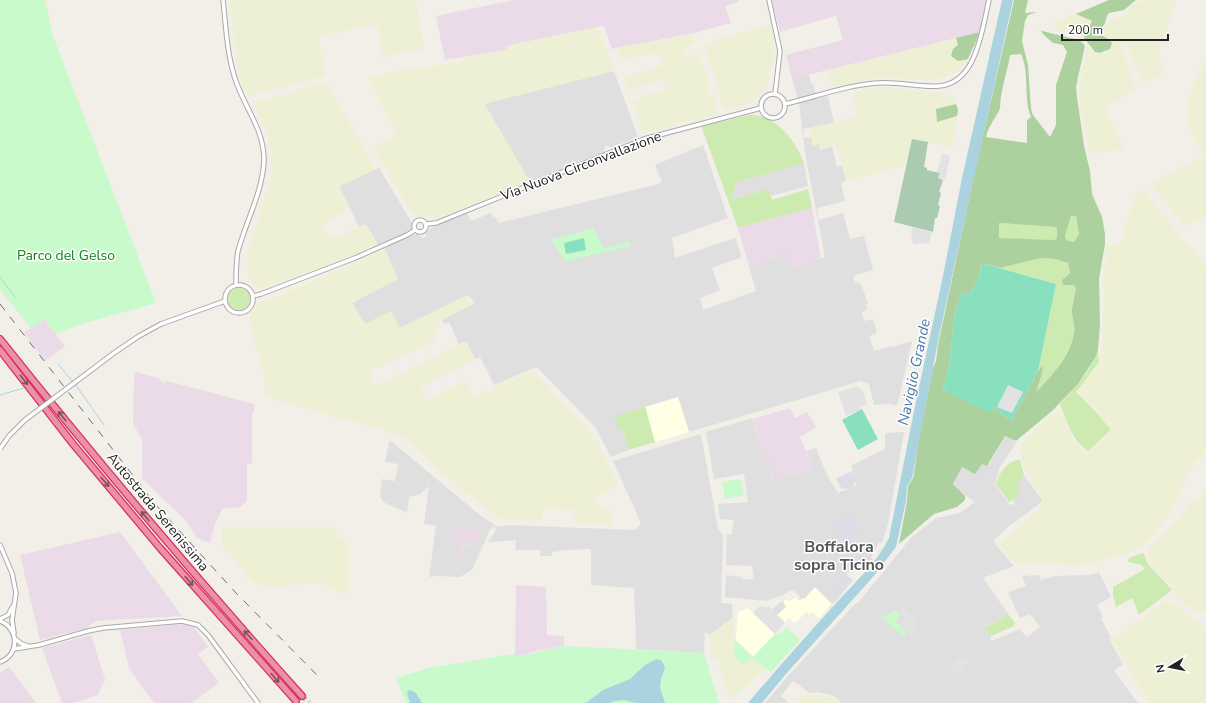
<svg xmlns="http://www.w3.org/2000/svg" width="1206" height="703" font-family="'Nunito Sans',sans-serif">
	<rect width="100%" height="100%" fill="#f2efe9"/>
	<g fill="#e0dfdf">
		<path d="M 614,71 L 638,137 L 613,147 L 605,146 L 604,152 L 530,182 L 484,103 Z"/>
		<path d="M 809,75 L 811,84 L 813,84 L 817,99 L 828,96 L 834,123 L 803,129 L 804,138 L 811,137 L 813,145 L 819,144 L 820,150 L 832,146 L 837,167 L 842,165 L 846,181 L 841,183 L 845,201 L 817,208 L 819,220 L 843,213 L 850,239 L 864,236 L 873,270 L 853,276 L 855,283 L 859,282 L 861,287 L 862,286 L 868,304 L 865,304 L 868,309 L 862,312 L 864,320 L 865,321 L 873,319 L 877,333 L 869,336 L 874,351 L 891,346 L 892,347 L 912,341 L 897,406 L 888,404 L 874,405 L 869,384 L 861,381 L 689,432 L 678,398 L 623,428 L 628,450 L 611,457 L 595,427 L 537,367 L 494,385 L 480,357 L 475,359 L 466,341 L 459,344 L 449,322 L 445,324 L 442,320 L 475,303 L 468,295 L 400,328 L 365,324 L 352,303 L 397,279 L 385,249 L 378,245 L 366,224 L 359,227 L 339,186 L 379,168 L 411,221 L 412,226 L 410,232 L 412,235 L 418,234 L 422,238 L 426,237 L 426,232 L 432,227 L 466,213 L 472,221 L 490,213 L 493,217 L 494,216 L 499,223 L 658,184 L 662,182 L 655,165 L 703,145 L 728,218 L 672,238 L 675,258 L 735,238 L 742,257 L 712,268 L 720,290 L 700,298 L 703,310 L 756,291 L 749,266 L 785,254 L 789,269 L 825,257 L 805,153 L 799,103 L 792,79 Z"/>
		<path d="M 804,163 L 808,186 L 770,196 L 768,189 L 731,200 L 737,182 Z"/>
		<path d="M 752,418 L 764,457 L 767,456 L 768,459 L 772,458 L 773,466 L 769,467 L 772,480 L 813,469 L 806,451 L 816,448 L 827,475 L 838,493 L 857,485 L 851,466 L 885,449 L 885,433 L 904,432 L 888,524 L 882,543 L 879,542 L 871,557 L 873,560 L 868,565 L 848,572 L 846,574 L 849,577 L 835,593 L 839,597 L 819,619 L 812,612 L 809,615 L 806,612 L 795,624 L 789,618 L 785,623 L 771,610 L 786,598 L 790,601 L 794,597 L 795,597 L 799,601 L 801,598 L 794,591 L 791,590 L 781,596 L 766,601 L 725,597 L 726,575 L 742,577 L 742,579 L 754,579 L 752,566 L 726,565 L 727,534 L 732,534 L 733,522 L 734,522 L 734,520 L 720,519 L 718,504 L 748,502 L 744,474 L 714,479 L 706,432 Z"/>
		<path d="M 701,434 L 718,529 L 723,536 L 721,603 L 732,604 L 733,618 L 721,626 L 721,627 L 709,635 L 705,632 L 704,653 L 636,649 L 634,588 L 591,585 L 591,549 L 568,550 L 552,552 L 552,556 L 540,556 L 540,550 L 515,550 L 516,540 L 488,542 L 496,530 L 494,526 L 490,530 L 473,568 L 470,571 L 460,577 L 437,576 L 429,577 L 436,525 L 424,524 L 429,486 L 420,494 L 409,497 L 407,513 L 383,502 L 380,496 L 382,479 L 395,481 L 398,464 L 385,462 L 389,442 L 391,441 L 481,516 L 498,527 L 506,525 L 635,530 L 641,523 L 613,461 Z"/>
		<path d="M 1005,436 L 1011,438 L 1016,443 L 998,470 L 999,471 L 995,484 L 1010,505 L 1015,504 L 1013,500 L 1015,496 L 1016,484 L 1024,475 L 1043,501 L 1008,527 L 993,541 L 1014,566 L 983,578 L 1009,615 L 987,626 L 992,641 L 1019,629 L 1027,637 L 1040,627 L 1030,614 L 1020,618 L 1008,592 L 1026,586 L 1022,576 L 1039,575 L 1041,580 L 1055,576 L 1089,575 L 1099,572 L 1111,597 L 1097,605 L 1103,617 L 1101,618 L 1111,638 L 1109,639 L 1123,664 L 1114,671 L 1138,703 L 841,703 L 835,697 L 830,695 L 818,692 L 810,693 L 793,681 L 781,696 L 789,703 L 765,703 L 787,677 L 856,603 L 857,604 L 910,539 L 936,518 L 960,513 L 975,502 L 959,491 L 957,487 L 953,484 L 962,467 L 982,464 L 988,466 Z"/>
	</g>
	<g fill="#ebdbe8">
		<path d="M 514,0 L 739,0 L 739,2 L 725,6 L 731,23 L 694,33 L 612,49 L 604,26 L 506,46 L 507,50 L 445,60 L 436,16 Z"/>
		<path d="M 772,0 L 987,0 L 980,32 L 792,79 L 786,55 L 843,40 L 836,16 L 780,32 Z"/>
		<path d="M 812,208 L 821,258 L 789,269 L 785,255 L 749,266 L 738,228 Z"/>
		<path d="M 44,319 L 65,346 L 45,361 L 24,333 Z"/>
		<path d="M 136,372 L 159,378 L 161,381 L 165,383 L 167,381 L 254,404 L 255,406 L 252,416 L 252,464 L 247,463 L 247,501 L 240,507 L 222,509 L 215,524 L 210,543 L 197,538 L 188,523 L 142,478 L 142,439 L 133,424 L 134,376 Z"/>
		<path d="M 790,408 L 795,418 L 807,412 L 816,427 L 800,437 L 813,469 L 772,480 L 769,466 L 773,466 L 772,459 L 768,459 L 767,456 L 764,457 L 753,419 Z"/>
		<path d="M 463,529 L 476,530 L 480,532 L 477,541 L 471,543 L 471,547 L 466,547 L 464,548 L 463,555 L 459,554 L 460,543 L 450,541 L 452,530 L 462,531 Z"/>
		<path d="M 120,532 L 182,616 L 95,621 L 87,628 L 40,640 L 20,555 Z"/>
		<path d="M 516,585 L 546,587 L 547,635 L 564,636 L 564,646 L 540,650 L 515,657 Z"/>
		<path d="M 191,623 L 208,647 L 198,654 L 219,683 L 191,703 L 154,703 L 129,668 L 120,630 Z"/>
		<path d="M 91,635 L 105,679 L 98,695 L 73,703 L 62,703 L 42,648 Z"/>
		<path d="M 9,667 L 36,703 L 0,703 L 0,673 Z"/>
	</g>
	<g fill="#ffffe5">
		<path d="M 678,397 L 689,432 L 655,442 L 645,407 Z"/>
		<path d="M 815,587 L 832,604 L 819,619 L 812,612 L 809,615 L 806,612 L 795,624 L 789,618 L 785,623 L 777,615 L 786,607 L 783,601 L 784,600 L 786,599 L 790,601 L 795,597 L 799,601 L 803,598 L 804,599 Z"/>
		<path d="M 748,608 L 775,634 L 754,657 L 736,640 L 738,612 Z"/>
	</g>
	<g fill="#eef0d5">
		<path d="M 228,0 L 416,0 L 424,49 L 382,57 L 377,25 L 318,36 L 325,71 L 324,76 L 248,96 L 244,90 L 240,80 Z"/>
		<path d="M 1145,0 L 1176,0 L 1157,57 L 1165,73 L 1143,84 L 1127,46 L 1121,43 L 1135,89 L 1106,108 L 1108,116 L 1125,148 L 1090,154 L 1080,102 L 1081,77 L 1087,47 L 1097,54 L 1106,53 L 1112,46 L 1111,39 L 1105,36 L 1102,31 L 1113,18 L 1124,16 L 1132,5 Z"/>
		<path d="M 1076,14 L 1092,21 L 1084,38 L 1075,34 L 1053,29 L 1056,19 L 1065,20 L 1069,15 Z"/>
		<path d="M 770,24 L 774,36 L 775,49 L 769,79 L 764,91 L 754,100 L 742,106 L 724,110 L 704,44 Z"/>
		<path d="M 598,27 L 614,71 L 484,104 L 530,182 L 440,217 L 431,218 L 412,214 L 373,147 L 396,135 L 368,77 L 424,66 L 429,67 L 460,61 L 470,57 L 507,50 L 506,46 Z"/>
		<path d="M 692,34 L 695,43 L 682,50 L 685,57 L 698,54 L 710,82 L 706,86 L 708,94 L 711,93 L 719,114 L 645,133 L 642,130 L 633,101 L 666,89 L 663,79 L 628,91 L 624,77 L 663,65 L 659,52 L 621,60 L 617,48 Z"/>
		<path d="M 956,38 L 963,60 L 968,59 L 962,67 L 953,74 L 942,78 L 930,79 L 876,78 L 832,87 L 828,70 Z"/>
		<path d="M 1206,56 L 1206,216 L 1185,226 L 1151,185 L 1204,155 L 1193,137 L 1186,113 L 1193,85 Z"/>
		<path d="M 317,84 L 323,84 L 330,88 L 376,169 L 339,185 L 348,206 L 346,210 L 326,223 L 323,228 L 324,232 L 327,235 L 333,237 L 342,236 L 366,224 L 378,245 L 314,270 L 261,288 L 254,285 L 251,281 L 247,270 L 247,256 L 271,175 L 271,156 L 268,136 L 255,106 L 257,103 Z"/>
		<path d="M 885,87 L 947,94 L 954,100 L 956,104 L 936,109 L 937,122 L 957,116 L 952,147 L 912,139 L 906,165 L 846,181 L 840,153 L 837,153 L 835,145 L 820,150 L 819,144 L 813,146 L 809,128 L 858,117 L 853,92 L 872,88 Z"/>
		<path d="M 1141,187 L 1187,244 L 1206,265 L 1206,453 L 1197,460 L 1189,471 L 1171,512 L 1159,528 L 1147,542 L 1141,547 L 1130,553 L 1117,555 L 1091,565 L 1070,566 L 1047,563 L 1016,564 L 998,544 L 1039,510 L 1042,498 L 1025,472 L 1019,448 L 1025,439 L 1059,408 L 1070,432 L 1072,439 L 1086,454 L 1112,431 L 1097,411 L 1076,392 L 1101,361 L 1106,245 L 1121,243 L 1131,206 Z"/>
		<path d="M 385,249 L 398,279 L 352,303 L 365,324 L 391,311 L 400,328 L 463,297 L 471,305 L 442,320 L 434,330 L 437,339 L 369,372 L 373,384 L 382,383 L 466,341 L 475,359 L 420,387 L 426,400 L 467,380 L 474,397 L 532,370 L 590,429 L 601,448 L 618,484 L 610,491 L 596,496 L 597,503 L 600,509 L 611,511 L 613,525 L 575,523 L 574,510 L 543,509 L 542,520 L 503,519 L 491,513 L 426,459 L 402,436 L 390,432 L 273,399 L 265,393 L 265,384 L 263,369 L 249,323 L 249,316 L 252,312 L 262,302 L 331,274 Z"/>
		<path d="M 1206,488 L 1206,615 L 1186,605 L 1173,593 L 1173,586 L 1160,576 L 1152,565 L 1148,556 L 1150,548 L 1177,521 L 1190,503 L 1201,498 L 1200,492 Z"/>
		<path d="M 222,527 L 335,527 L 339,537 L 349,544 L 349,594 L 334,591 L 329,587 L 320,583 L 266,587 L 253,583 L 222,545 Z"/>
		<path d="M 1165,601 L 1169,601 L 1206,627 L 1206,703 L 1149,703 L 1112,640 Z"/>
		<path d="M 733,618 L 735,640 L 752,658 L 765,667 L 764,670 L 732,698 L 727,694 L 718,657 L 711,659 L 709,635 Z"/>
		<path d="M 817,694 L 834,698 L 840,703 L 796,703 L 803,696 Z"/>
	</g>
	<g fill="#cdebb0">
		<path d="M 749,115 C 753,115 758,115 762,117 C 782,123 797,144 804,163 L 737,182 L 731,200 L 768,189 L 772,200 L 808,189 L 812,208 L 738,228 L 702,128 L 703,126 Z"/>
		<path d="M 1071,216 L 1076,216 L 1079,234 L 1074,242 L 1066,240 L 1065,236 Z"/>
		<path d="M 999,223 L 1055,227 L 1057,229 L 1057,238 L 1054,240 L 998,238 Z"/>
		<path d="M 1041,258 L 1056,259 L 1068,263 L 1070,273 L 1065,277 L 1063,285 L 1074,285 L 1076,287 C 1075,295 1071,304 1072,312 C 1072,319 1076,326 1074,333 C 1069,356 1051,377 1035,393 L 1043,366 L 1038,371 L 1056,284 L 1001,268 L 1012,265 Z"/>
		<circle cx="239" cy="299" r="11"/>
		<path d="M 1098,350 L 1099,362 L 1076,392 L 1096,412 L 1111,430 L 1088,451 C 1072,441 1067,421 1060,404 C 1075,388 1091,371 1098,350 Z"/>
		<path d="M 645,407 L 655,442 L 628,450 L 623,429 L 618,429 L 615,416 Z"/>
		<path d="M 1020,460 L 1024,475 L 1016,484 L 1021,491 L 1014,499 L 1009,502 L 996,484 C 1000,472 1006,461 1020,460 Z"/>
		<path d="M 1143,553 L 1148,564 L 1172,590 L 1139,615 L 1132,598 L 1116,607 L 1113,596 L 1113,587 L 1145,569 L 1141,565 L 1128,562 L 1129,558 Z"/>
		<path d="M 1009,615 L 1015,623 L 1014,626 L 991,636 L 989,635 L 986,627 Z"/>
	</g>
	<g fill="#add19e" fill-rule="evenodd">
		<path d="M 1014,0 L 1028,0 L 1025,13 L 1037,12 L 1040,13 L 1038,30 L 1079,40 L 1083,43 L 1085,46 L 1078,77 L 1076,88 L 1077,97 L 1084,146 L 1090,171 L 1092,194 L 1102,217 L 1105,234 L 1105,244 L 1099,279 L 1100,324 L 1098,350 L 1095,358 L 1078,384 L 1052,411 L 1016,441 L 1005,436 L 987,466 L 982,464 L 975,474 L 962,467 L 953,484 L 965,496 L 965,500 L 957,507 L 934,514 L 899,544 L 907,501 L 908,486 L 913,478 L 915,466 L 919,438 L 933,368 L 936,361 L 938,345 L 975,171 ZM 1037,12 L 1040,13 L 1038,30 L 1041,31 C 1044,36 1049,39 1053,43 L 1063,45 L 1067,52 L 1056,85 L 1056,125 L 1050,137 L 1033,115 L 1031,109 L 1028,65 L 1022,41 L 1025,21 L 1028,15 ZM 1021,54 C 1030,73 1023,97 1031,117 L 1027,120 L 1027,143 L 986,137 C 988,127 994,120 999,111 C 1001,107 1000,101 1001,96 C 1003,82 1008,69 1010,55 ZM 1071,216 L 1076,216 L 1079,234 L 1074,242 L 1066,240 L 1065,236 ZM 999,223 L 1055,227 L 1057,229 L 1057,238 L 1054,240 L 999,238 ZM 1041,258 L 1055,259 L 1068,263 L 1070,273 L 1062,280 L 1063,285 L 1073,285 L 1076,287 C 1075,294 1073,301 1072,308 C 1071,317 1076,325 1074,333 C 1070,356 1052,376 1036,392 L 1041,377 L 1043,365 L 1038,371 L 1011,421 L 993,407 L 990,412 L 943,390 L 949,367 L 955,313 L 962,293 L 966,295 L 970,294 L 979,277 L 982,263 L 1001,268 L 1012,265 Z"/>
		<path d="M 1109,0 L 1136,0 L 1124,10 L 1109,13 L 1107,16 L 1105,23 L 1100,31 L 1101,35 L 1107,38 L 1112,43 L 1110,49 L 1100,53 L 1095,52 L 1084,38 L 1092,21 L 1076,14 Z"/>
		<path d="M 980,32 L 968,59 L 958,61 L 951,56 L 953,49 L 958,45 L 956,38 Z"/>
		<path d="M 956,104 L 958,110 L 957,116 L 937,122 L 936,109 Z"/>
	</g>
	<path fill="#aacbaf" d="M 912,139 L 928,142 L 924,167 L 927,168 L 927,170 L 940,173 L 938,178 L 943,180 L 939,192 L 941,193 L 938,205 L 940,206 L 937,218 L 935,218 L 933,232 L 894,222 Z"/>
	<g fill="#c8facc">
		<path d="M 0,0 L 45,0 L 53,36 L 156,303 L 78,325 L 56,334 L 44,319 L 31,329 L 0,289 Z"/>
		<path d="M 593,228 L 604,248 L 629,242 L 631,246 L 565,261 L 551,239 L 573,234 Z"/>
		<path d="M 741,479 L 744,496 L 725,499 L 722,482 Z"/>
		<path d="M 896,611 L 900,615 L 895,621 L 907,633 L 903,636 L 881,617 Z"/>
		<path d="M 787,627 L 800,640 L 771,672 L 752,658 L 775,634 L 781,633 Z"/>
		<path d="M 735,640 L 752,657 L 744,665 L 734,656 Z"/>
		<path d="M 564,646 L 704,653 L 719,703 L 406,703 L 396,678 L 429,668 L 515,654 L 515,657 Z"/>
	</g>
	<g fill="#88e0be">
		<path d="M 584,238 L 586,250 L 566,254 L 564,243 Z"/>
		<path d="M 982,263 L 1056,284 L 1038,371 L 1011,421 L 993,407 L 990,413 L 943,390 L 949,367 L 955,313 L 962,292 L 966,295 L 970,294 L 979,277 Z"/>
		<path d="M 862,409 L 878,439 L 858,450 L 842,420 Z"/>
	</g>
	<g fill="#e2e2e2">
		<path d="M 942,154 L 950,156 L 945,180 L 939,178 L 940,173 L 937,172 Z"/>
		<path d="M 913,227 L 932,232 L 929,243 L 913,244 L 911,232 Z"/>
		<path d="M 1008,385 L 1023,392 L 1012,413 L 997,407 Z"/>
		<path d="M 858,386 L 864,393 L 867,404 L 861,407 L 860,410 L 846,416 L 838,392 Z"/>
		<path d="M 760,606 L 769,607 L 785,623 L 775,634 L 753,613 Z"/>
		<path d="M 903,609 L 918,621 L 915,628 L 918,631 L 912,636 L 896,622 L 899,620 L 901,622 L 905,618 L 898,611 Z"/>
		<path d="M 965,656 L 970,660 L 958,674 L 951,667 L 959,658 L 961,660 Z"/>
	</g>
	<g fill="#dddde8">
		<path d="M 852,471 L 856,481 L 851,488 L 842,489 L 836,479 Z"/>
		<path d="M 854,517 L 859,536 L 853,538 L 854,544 L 847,545 L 846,542 L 842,543 L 837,522 Z"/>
		<path d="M 849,577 L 853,580 L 839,597 L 834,593 Z"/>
	</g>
	<g fill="#aad3df">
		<path d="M 1002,0 L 1013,0 L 939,336 L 912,478 L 907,486 L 906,501 L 896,547 L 872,578 L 785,675 L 762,703 L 748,703 C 777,669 807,635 837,602 C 856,581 877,563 889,538 L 914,411 L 943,276 L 962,178 Z"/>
		<path d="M 657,659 L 662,661 L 665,668 L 661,679 L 660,687 L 665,703 L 636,703 L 624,700 L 615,701 L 610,703 L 586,703 L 603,690 L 630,679 L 645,665 Z"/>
		<path d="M 411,690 L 416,693 L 422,703 L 410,703 L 407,693 L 408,691 Z"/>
	</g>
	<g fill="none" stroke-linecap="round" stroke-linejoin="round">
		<g stroke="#aad3df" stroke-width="1">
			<path d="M 0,277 L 15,297"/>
			<path d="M 58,364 L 73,382"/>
			<path d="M 75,384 L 104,425"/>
			<path d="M 0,395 L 24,388"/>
		</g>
		<path stroke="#c8c6c1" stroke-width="5.5" stroke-dasharray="5.5 3" stroke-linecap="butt" d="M 302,696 L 309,703"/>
		<defs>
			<g id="minor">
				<path d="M 223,0 C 226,27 227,58 237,84 C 246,109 263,129 264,158 C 264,189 246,221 238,251 C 236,262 236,274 236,285"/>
				<path d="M 769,0 L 780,51 L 775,94"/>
				<circle cx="773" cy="106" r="12"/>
				<path d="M 785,104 C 815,97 847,85 877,83 C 898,81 920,88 939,86 C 977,83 982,29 989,0"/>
				<circle cx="420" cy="226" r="6"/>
				<path d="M 426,224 L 436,223 L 644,139 L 761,108"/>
				<circle cx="239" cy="299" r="14"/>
				<path d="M 253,296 L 261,294 L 355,258 L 407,235 L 415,230"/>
				<path d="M 114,353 L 139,336 L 161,324 L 225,301"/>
				<path d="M 0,545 L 12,573 L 16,593 L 12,620 L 14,633"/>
				<path d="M 0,619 L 8,615 L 13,606"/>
				<path d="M 0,621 C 19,628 20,655 0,662"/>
				<path d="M 15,639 L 22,644 L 28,646"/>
				<path d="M 14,649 L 39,645 L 88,631 L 103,628 L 182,621 L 198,625 L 208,635 L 258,703"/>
			</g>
			<g id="highway">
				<path d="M 0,339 C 97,461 198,580 302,696"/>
				<path d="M 0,350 L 73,444 L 160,548 L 296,701"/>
			</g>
		</defs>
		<use href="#minor" stroke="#a9a9a9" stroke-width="5.5"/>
		<use href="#highway" stroke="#dc2a67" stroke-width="8"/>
		<use href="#minor" stroke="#fff" stroke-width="3.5"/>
		<use href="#highway" stroke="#e892a2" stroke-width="5.5"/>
		<path stroke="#707070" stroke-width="1" stroke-dasharray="8 8" stroke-linecap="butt" d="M 0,304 L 155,504 L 236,593 L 320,678"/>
		<defs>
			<path id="minor-bridge" d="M 0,449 L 9,436 L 25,420 L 114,353"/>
		</defs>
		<use href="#minor-bridge" stroke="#a9a9a9" stroke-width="5.5" stroke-linecap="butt"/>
		<use href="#minor-bridge" stroke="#fff" stroke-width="3.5"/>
	</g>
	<defs><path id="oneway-shaft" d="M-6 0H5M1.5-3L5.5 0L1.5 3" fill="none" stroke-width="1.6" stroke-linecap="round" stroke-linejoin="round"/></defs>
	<g stroke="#7b545c">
		<use href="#oneway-shaft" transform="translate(24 380) rotate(52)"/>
		<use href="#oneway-shaft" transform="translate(62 416) rotate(-129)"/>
		<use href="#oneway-shaft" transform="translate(105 482) rotate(50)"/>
		<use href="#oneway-shaft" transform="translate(145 516) rotate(-130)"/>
		<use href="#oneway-shaft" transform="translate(189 581) rotate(49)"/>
		<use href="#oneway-shaft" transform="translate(248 635) rotate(-132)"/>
		<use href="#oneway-shaft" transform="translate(275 678) rotate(48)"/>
	</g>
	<g text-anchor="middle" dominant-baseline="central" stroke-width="3" stroke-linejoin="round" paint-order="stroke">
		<g font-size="14" fill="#222" stroke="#fff">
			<text transform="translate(581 166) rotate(-21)">Via Nuova Circonvallazione</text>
			<text transform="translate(158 512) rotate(50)">Autostrada Serenissima</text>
		</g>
		<g font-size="14" fill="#0c8416" stroke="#fff">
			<text x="66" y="255">Parco del Gelso</text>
		</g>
		<g font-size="15" font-style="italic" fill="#4a7aab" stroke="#fff">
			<text transform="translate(914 372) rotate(-78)">Naviglio Grande</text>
		</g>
		<g font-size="16" font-weight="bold" fill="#555" stroke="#fff">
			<text x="839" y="547">Boffalora<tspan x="839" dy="18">sopra Ticino</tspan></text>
		</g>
	</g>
	<g transform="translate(1170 667) rotate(260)" stroke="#ffffff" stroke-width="3" paint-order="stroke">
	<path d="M0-3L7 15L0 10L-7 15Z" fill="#222222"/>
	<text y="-6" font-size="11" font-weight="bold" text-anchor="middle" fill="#222222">N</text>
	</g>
	<path d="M1062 34v6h106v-6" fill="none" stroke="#222222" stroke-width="2"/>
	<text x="1068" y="34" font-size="12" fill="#222222" stroke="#ffffff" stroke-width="3" paint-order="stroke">200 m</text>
</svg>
